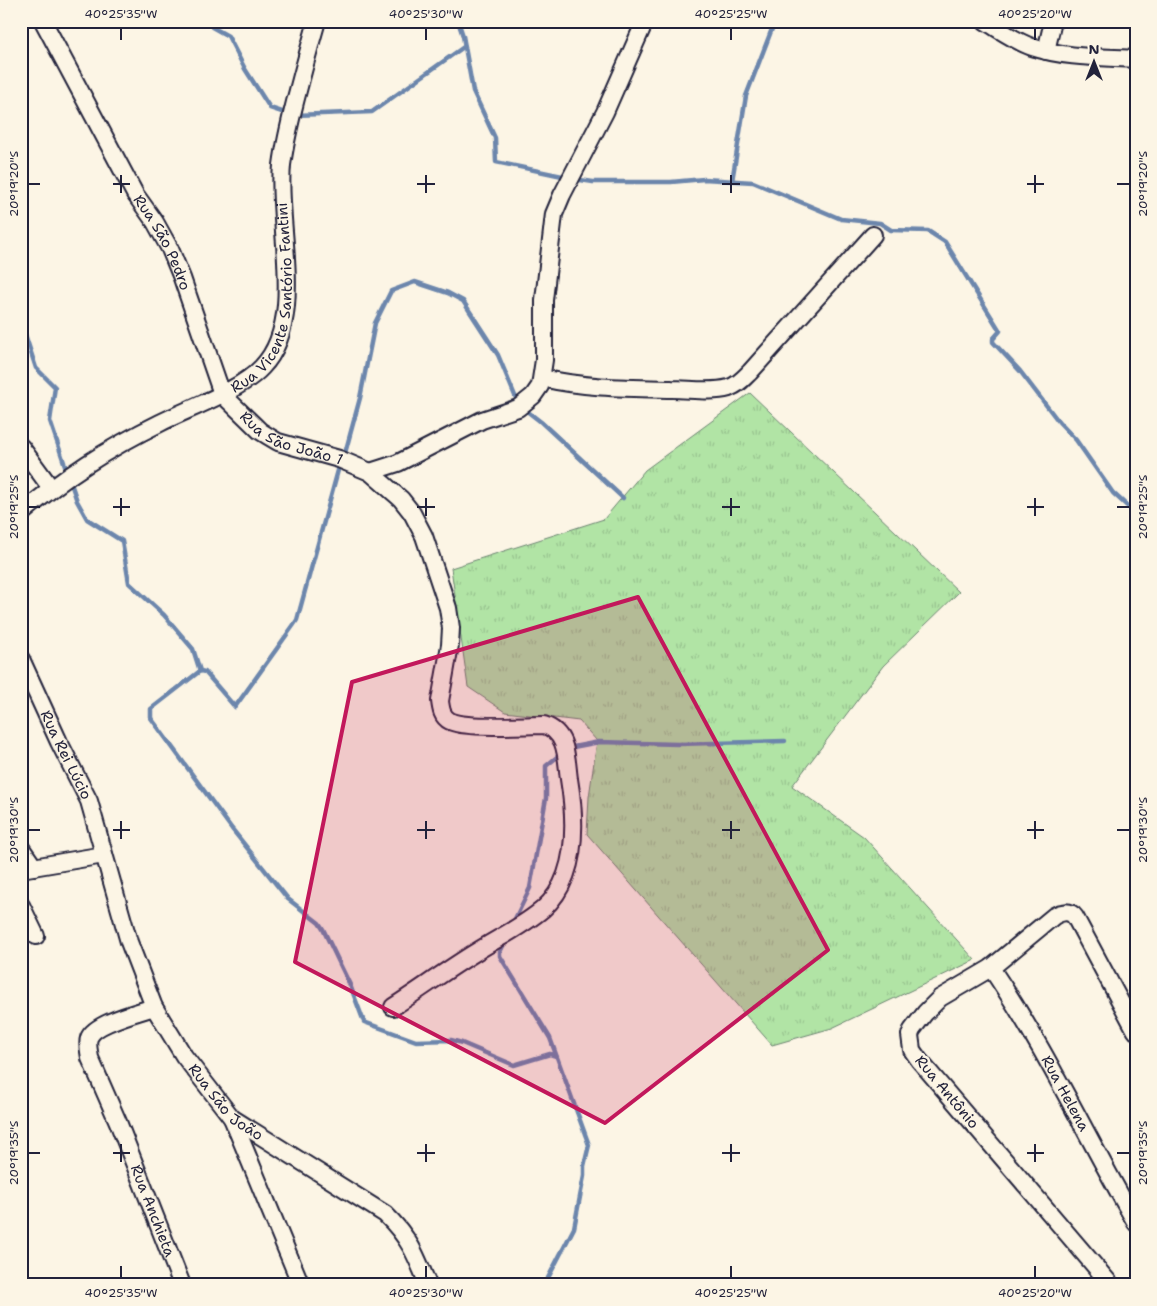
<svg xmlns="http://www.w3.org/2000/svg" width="1157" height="1306" font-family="'Shantell Sans',sans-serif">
	<defs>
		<pattern id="grass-tufts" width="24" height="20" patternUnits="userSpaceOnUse" patternTransform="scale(1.25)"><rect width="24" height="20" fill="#b1e4a5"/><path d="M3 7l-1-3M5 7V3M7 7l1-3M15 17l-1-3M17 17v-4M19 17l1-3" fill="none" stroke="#98c38f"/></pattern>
	</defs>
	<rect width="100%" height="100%" fill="#fcf5e5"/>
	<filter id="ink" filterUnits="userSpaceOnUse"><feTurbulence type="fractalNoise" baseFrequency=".02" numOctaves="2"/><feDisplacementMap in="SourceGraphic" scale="10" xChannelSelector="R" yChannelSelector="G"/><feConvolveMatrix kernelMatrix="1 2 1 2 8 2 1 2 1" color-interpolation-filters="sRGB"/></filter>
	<g filter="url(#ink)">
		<path fill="url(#grass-tufts)" stroke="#6a8370" d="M 750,393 L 959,592 L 883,666 L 792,786 L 864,837 L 975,960 L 832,1028 L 772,1045 L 587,834 L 589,797 L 597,741 L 579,721 L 505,712 L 468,687 L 451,568 L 604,519 L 645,470 Z"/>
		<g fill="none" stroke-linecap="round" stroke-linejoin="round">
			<g stroke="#6c86ac" stroke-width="4.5">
				<path d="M 210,21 L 212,27 L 228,36 L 245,69 L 270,108 L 288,114"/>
				<path d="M 458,21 L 463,36 L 473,91 L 495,138 L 496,162 L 567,177"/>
				<path d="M 296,115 L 372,112 L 465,46"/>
				<path d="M 574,179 L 593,182 L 671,182 L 704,179 L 753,182 L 841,219 L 880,223 L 891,230 L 928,231 L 945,242 L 1000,331 L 993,339 L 993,342 L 1020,371 L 1059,422 L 1076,440 L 1113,493 L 1136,514"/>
				<path d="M 732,181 L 746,96 L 775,21"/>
				<path d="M 21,322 L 36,368 L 55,387 L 50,421 L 77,501 L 87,519 L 122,541 L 129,583 L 164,615 L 193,649 L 200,671"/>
				<path d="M 523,408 L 541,422 L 623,498"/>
				<path d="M 344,457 L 360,398 L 375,323 L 391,291 L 415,282 L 448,293 L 463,301 L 498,355 L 518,403"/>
				<path d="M 200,671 L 205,672 L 235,707 L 293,626 L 297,620 L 340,463"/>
				<path d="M 200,671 L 151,709 L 151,718 L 232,829 L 288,899 L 319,923 L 323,929 L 350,985 L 364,1022 L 416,1041 L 451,1040 L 462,1043 L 514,1065 L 550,1054 L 556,1056"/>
				<path d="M 513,923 L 530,888 L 546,798 L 546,766 L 568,748 L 599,742 L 678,744 L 785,741"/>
				<path d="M 505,942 L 500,952 L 500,956 L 550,1038 L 589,1145 L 584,1166 L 584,1176 L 574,1228 L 548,1278 L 547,1285"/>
			</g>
			<defs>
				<g id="street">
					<path id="s1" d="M 43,21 L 135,194 L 155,222 L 170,249 L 182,278 L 222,394 L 260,431 L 268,436 L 278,442 L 339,459 L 370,472 L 401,499 L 412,513 L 424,536 L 448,608 L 451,628 L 450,645 L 440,701 C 441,709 442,717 450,721 C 465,729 523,725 544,725 C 568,733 566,758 569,779 C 576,821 578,878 543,909 C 523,926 498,938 476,952 C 448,969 421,989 393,1007"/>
					<path d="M 985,21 C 1000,30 1015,41 1032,47 C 1065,58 1101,57 1136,59"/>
					<path d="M 1046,51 L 1053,21"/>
					<path d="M 542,378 C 585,388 628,388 672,389 C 690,389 711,393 729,388 C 738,385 744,378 750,372 L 873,235"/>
					<path d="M 21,447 L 51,488"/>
					<path d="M 370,472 L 398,463 L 482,420 L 518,408 L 533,396 L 540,386 L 544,360 L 544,300 L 554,214 L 562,195 L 605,112 L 645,21"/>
					<path id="s2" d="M 21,514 C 65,476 107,449 160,423 C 189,408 240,391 262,367 C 307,320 276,224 282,165 C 285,143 290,122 295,102 C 302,75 309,48 317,21"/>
					<path id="s3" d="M 21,659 L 59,742 L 89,801 L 129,942 L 154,1007 L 184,1056 L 232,1118 L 385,1214 C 409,1237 416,1255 428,1285"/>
					<path d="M 21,848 L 34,867"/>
					<path d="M 21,869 L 104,855"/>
					<path d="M 21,905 L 36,936"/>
					<path id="s4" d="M 991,968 C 1046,1049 1087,1138 1136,1223"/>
					<path id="s5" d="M 154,1007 C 139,1012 94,1023 89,1038 C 87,1044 89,1051 90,1058 L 118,1122 L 182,1285"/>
					<path d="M 232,1118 L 301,1285"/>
					<path d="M 1111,1285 L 919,1060 L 912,1050 L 910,1035 L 912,1030 L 925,1013 L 940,998 L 991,968 L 1054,916 C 1061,912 1070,910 1075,917 L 1136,1031"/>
				</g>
			</defs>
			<use href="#street" stroke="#22223b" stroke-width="20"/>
			<use href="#street" stroke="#fcf5e5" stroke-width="16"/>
		</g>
	</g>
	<path fill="#c2185b" fill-opacity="0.2" stroke="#c2185b" stroke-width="4" stroke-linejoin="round" d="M 638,597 L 828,950 L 605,1123 L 295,962 L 352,682 Z"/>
	<path fill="none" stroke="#22223b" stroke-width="2" d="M 121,28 L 121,40M 426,28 L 426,40M 731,28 L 731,40M 1035,28 L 1035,40M 121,175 L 121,193M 426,175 L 426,193M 731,175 L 731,193M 1035,175 L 1035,193M 28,184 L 40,184M 113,184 L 130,184M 417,184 L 435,184M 722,184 L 740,184M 1027,184 L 1044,184M 1117,184 L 1130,184M 121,498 L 121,516M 426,498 L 426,516M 731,498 L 731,516M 1035,498 L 1035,516M 28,507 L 40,507M 113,507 L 130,507M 417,507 L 435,507M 722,507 L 740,507M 1027,507 L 1044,507M 1117,507 L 1130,507M 121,821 L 121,839M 426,821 L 426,839M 731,821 L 731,839M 1035,821 L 1035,839M 28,830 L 40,830M 113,830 L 130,830M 417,830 L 435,830M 722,830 L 740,830M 1027,830 L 1044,830M 1117,830 L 1130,830M 121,1144 L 121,1162M 426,1144 L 426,1162M 731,1144 L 731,1162M 1035,1144 L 1035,1162M 28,1153 L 40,1153M 113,1153 L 130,1153M 417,1153 L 435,1153M 722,1153 L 740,1153M 1027,1153 L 1044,1153M 1117,1153 L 1130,1153M 121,1266 L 121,1278M 426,1266 L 426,1278M 731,1266 L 731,1278M 1035,1266 L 1035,1278"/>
	<g text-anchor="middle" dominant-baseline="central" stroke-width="5" stroke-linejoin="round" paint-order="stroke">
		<g font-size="15" fill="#22223b" stroke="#fcf5e5">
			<text stroke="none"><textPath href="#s1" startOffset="252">Rua São Pedro</textPath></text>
			<text stroke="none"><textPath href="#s2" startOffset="350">Rua Vicente Santório Fantini</textPath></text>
			<text stroke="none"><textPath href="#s1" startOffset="500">Rua São João 1</textPath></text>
			<text stroke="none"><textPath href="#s3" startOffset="106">Rua Rei Lúcio</textPath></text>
			<text transform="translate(947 1092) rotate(50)">Rua Antônio</text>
			<text stroke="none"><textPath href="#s4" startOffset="146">Rua Helena</textPath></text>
			<text stroke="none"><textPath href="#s3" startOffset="494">Rua São João</textPath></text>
			<text stroke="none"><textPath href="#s5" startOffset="259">Rua Anchieta</textPath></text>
		</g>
	</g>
	<rect width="1157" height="1306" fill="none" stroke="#fcf5e5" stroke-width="55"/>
	<g transform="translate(1094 62)" stroke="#fcf5e5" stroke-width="4" paint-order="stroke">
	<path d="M0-4L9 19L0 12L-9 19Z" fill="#22223b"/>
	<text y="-8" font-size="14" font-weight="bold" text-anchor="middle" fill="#22223b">N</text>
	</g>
	<rect x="28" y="28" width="1102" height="1250" fill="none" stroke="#22223b" stroke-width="2"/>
	<g font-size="12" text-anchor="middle" fill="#22223b">
		<text x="121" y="18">40°25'35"W</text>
		<text x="426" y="18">40°25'30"W</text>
		<text x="731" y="18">40°25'25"W</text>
		<text x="1035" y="18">40°25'20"W</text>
		<text transform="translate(14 184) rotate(-90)" y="4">20°19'20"S</text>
		<text transform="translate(1143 184) rotate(-90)" y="4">20°19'20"S</text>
		<text transform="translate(14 507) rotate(-90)" y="4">20°19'25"S</text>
		<text transform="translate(1143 507) rotate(-90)" y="4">20°19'25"S</text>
		<text transform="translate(14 830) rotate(-90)" y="4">20°19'30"S</text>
		<text transform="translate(1143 830) rotate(-90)" y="4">20°19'30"S</text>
		<text transform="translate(14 1153) rotate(-90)" y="4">20°19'35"S</text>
		<text transform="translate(1143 1153) rotate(-90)" y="4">20°19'35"S</text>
		<text x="121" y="1297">40°25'35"W</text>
		<text x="426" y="1297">40°25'30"W</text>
		<text x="731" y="1297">40°25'25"W</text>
		<text x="1035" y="1297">40°25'20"W</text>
	</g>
</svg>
